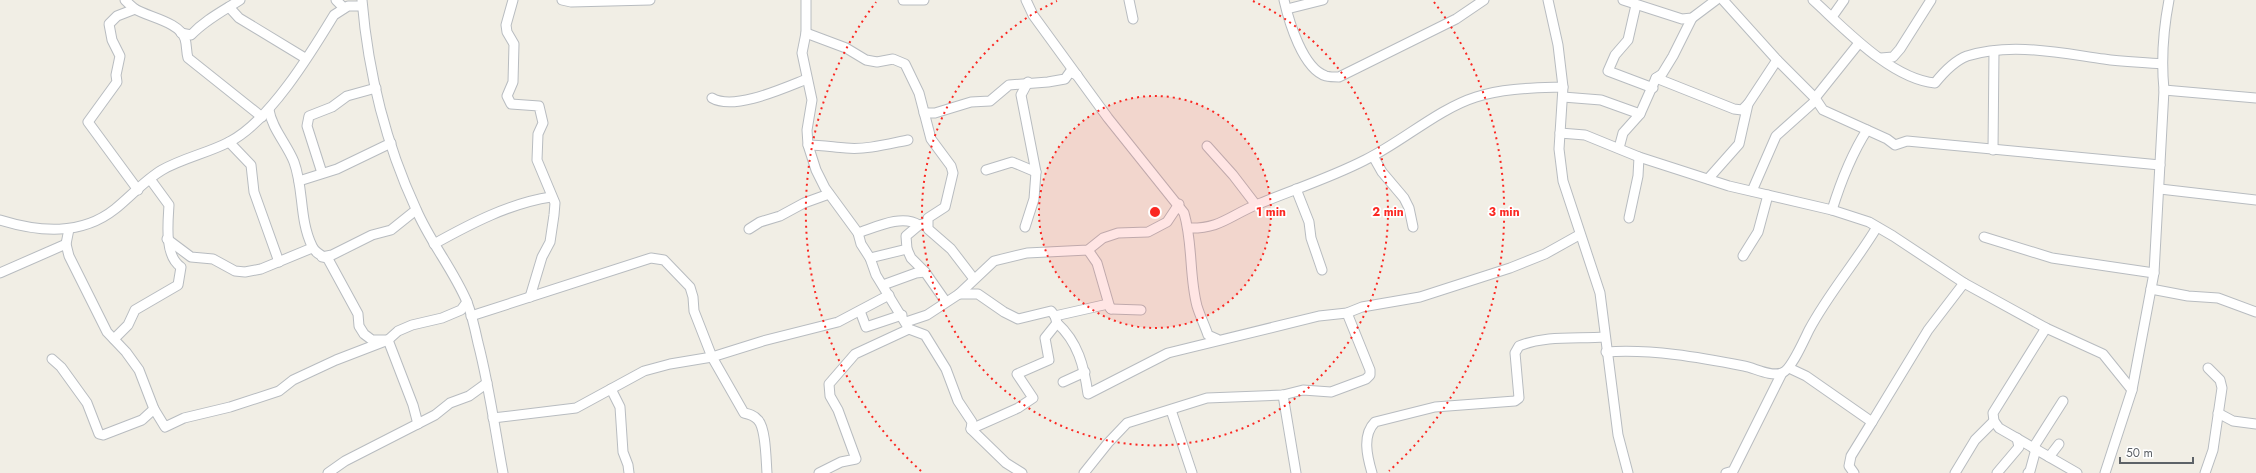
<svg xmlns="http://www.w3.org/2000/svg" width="2256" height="473" font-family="Jost,sans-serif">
	<rect width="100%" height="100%" fill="#f1eee5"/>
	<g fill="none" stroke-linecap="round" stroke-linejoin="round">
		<defs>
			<g id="street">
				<path d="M 125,0 C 128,3 131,6 135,9 C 148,17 180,22 185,39 C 187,45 186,51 188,58 L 262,117"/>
				<path d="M 336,0 L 344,8"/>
				<path d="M 362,0 C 368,71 386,144 416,209 C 430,242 453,269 467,302 C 472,315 475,329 478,343 C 489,385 495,430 503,473"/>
				<path d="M 513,0 L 506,25 L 507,32 L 514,44 L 513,82 L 507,96 L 511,104 L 539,106 L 543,123 L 538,134 L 537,160 L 555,203 L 554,215 L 550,242 L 542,257 L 530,297"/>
				<path d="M 562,0 L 571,2 L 650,0"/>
				<path d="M 806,0 L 806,33 L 802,53 L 812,100 L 807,130 L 808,145 L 816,170 L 825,188 L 858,233 L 861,244 L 870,258 L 876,275 L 909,329 L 925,335 L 946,369 L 958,401 L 972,422 L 971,429 L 1006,463 L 1022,473"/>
				<path d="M 903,0 L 924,0"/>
				<path d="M 1026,0 L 1033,15 L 1108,118 L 1184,213 C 1193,243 1189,276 1197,306 C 1200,316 1205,326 1208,335 L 1217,339"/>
				<path d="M 1129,0 L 1133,19"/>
				<path d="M 1284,0 C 1289,22 1303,69 1326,76 C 1330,77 1335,77 1339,77 L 1456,19 L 1484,0"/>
				<path d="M 1548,0 L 1558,45 L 1563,87 L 1559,149 L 1563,181 L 1600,293 L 1618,435 L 1628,473"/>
				<path d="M 1623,0 L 1682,19 L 1692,18 L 1716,0"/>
				<path d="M 1723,0 L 1777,60 L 1815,98 L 1823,110 L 1887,139 L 1895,145 L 1907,141 L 2160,165"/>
				<path d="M 1813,0 C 1844,28 1891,79 1935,83 C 1943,73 1954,61 1967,56 C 2011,42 2060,53 2104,59 C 2123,62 2142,62 2162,64"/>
				<path d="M 1636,5 L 1628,40 L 1615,55 L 1608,71 L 1653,88"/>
				<path d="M 229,7 L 239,18 L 305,58"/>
				<path d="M 135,9 L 117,16 L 109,24 L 112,40 L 120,56 L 116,75 L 117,82 L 88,122 L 138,190"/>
				<path d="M 1287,9 L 1323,0"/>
				<path d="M 1832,17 L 1844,0"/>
				<path d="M 181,33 L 191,35 C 205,20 223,11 240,0"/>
				<path d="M 806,33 L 846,48 L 866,60 L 877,62 L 893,59 L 905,64 L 919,93 L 931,139 L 951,166 L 953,173 L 945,207 L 928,218 L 928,229 L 951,249 L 974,279"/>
				<path d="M 1881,58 L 1893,57 L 1900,49 L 1931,0"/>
				<path d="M 1656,78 L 1734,109 L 1742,110 L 1748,104"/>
				<path d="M 2164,90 L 2256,98"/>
				<path d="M 1563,97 L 1601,100 L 1640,114"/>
				<path d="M 712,98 C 734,111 784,88 807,79"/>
				<path d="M 269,110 C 272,129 287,144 294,162 C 304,189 299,219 312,246 C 315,253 322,256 328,259 L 358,314 L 359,326 L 364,334 L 372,340 L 388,340 L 413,405 L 418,424"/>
				<path d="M 924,113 L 935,113 L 971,102 L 990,101 L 1009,85 L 1048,82 L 1065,79 L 1070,72 L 1077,75"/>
				<path d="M 1560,133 L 1585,135 L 1639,157 L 1729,186 L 1832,210 L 1869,222 L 1893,236 L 1964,283 L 2046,328 L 2103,354 L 2132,390"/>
				<path d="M 229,142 L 251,165 L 254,192 L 279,262"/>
				<path d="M 808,145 C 821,145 833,147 846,148 C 866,150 888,144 908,140"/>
				<path d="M 1207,146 L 1233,175 L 1256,205"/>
				<path d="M 1619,148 L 1623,133 L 1640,114 L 1656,78 L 1662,74 L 1673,56 L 1692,18"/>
				<path d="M 1993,150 L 1994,51"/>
				<path d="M 1373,156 L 1382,172 L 1404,198 L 1409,208 L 1413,227"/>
				<path d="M 986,170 L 1012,162 L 1036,172"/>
				<path d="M 322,173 L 307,126 L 309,116 L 332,107 L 347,96 L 376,88"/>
				<path d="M 1708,179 L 1739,144 L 1748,104 L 1777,60"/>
				<path d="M 299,181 L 337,169 L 391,143"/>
				<path d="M 1296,189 L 1309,222 L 1311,238 L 1322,270"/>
				<path d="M 2160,189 L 2256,200"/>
				<path d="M 1752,191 L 1776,136 L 1814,102 L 1815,98 L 1859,43"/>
				<path d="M 1832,210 C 1841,181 1851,155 1867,130"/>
				<path d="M 1629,218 L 1638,176 L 1639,157"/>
				<path d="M 0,220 C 39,232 81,236 115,209 C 130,197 145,180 162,170 C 183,158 208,153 229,142 C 269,122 311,53 334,15 L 348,6 L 362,6"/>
				<path d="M 1025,227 L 1034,199 L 1036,172 L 1021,95 L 1028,82"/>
				<path d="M 1188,228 C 1220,229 1229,216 1256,205 C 1292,190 1330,178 1365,160 C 1402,142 1438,109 1476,97 C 1503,88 1534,88 1563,87"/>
				<path d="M 69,229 L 66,244 L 69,256 L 107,332 L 126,352 L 139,370 L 154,409"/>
				<path d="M 749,229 L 760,222 L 780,216 L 804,203 L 829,194"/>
				<path d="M 858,233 C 876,227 902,214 919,225"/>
				<path d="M 1984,237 L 2052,258 L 2154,273"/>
				<path d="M 167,239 L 191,257 L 213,259 L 235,271 L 245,272 L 261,269 L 312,248"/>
				<path d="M 434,244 C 470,224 510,203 551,197"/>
				<path d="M 907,249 L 911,258 L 925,272 L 946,302"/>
				<path d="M 1088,250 L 1097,263 L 1110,308"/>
				<path d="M 1743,256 L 1758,232 L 1768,195"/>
				<path d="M 322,257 L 332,255 L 372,235 L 391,230 L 416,210"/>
				<path d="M 870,258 L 907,249 L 906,236 L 919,225 L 926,223"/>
				<path d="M 0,273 L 66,244"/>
				<path d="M 883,285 L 916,273 L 925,272"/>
				<path d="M 2151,289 L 2188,296 L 2218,298 L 2256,312"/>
				<path d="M 959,294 L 978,294 L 1004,312 L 1018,319 L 1051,311 L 1055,316 L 1108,304 L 1111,309"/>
				<path d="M 1111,309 L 1141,310"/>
				<path d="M 860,311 L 866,327 L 902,315"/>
				<path d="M 471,316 L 651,258 L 664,260 L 690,287 L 693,297 L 694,311 L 712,357 L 744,413 C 749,414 754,415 758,420 C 766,428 766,461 767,473"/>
				<path d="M 906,322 L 927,315 L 959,294 L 994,261 L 1027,253 L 1088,250 L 1103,238 L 1118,233 L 1148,232 L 1167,222 L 1179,204"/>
				<path d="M 1057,323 C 1078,342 1084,366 1088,394 L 1168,353 L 1319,316 L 1347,313 L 1362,307 L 1420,297 L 1510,268 L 1545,254 L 1579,235"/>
				<path d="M 2046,328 L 1993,413 L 1994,421 L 1999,428 L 2077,473"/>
				<path d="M 114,339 L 128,325 L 135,310 L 178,285 L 181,267 C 164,256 168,222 169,205 L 150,179"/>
				<path d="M 1606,352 C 1652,349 1698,357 1744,366 C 1755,368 1770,377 1782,373 C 1791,370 1804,340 1809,330 C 1828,294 1856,262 1877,227"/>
				<path d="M 52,359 L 61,367 L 87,403 L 99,434 L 103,435 L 142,420 L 154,409 L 165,427 L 184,418 L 230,407 L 279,391 L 293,380 L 336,360 L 388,340 L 398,331 L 412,325 L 442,318 L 461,310 L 467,302"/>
				<path d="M 1789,368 L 1806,376 L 1872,422 L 1851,456 L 1849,466 L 1854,473"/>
				<path d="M 1063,382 L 1085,372"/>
				<path d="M 611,389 L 620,407 L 623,452 L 628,465 L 629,473"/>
				<path d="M 1283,395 L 1296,473"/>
				<path d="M 1171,410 L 1192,473"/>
				<path d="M 2218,413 L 2233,421 L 2256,424"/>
				<path d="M 493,418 L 576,408 L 644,371 L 670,364 L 712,357 L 763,341 L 838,322 L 889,295"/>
				<path d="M 1872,422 L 1928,330 L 1964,283"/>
				<path d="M 971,429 L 1018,408 L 1033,398 L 1017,374 L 1049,360 L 1045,338 L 1057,323 L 1055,316"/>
				<path d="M 2033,448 L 2063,401"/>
				<path d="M 2049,457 L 2059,444"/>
				<path d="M 328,473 L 345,461 L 435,415 L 450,403 L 469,396 L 487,383"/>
				<path d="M 819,473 L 841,462 L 856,459 L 838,410 L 830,396 L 829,384 L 855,354 L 909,329"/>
				<path d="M 1084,473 L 1108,443 L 1127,423 L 1207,398 L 1283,395 L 1303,390 L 1331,392 L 1366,379 L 1370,375 L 1370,370 L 1347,313"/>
				<path d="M 1372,473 C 1367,456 1362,435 1375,422 L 1435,407 L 1515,401 L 1519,398 L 1515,353 L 1519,346 C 1546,335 1576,339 1605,337"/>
				<path d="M 1726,473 L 1733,471 L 1782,373"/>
				<path d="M 1955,473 L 1975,440 L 1994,421"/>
				<path d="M 1997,473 L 2019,447 L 2017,438"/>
				<path d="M 2028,473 L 2030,471 L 2036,449"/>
				<path d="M 2105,473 L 2132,390 L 2154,273 L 2164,90 C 2161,59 2163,31 2169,0"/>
				<path d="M 2205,473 L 2213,450 L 2222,388 L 2220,380 L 2208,368"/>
			</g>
		</defs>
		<use href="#street" stroke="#b8bcc0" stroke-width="11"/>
		<use href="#street" stroke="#fff" stroke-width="9"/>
	</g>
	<circle cx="1155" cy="212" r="116" fill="#fb2822" fill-opacity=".12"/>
	<g fill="none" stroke="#fb2822" stroke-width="2" stroke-dasharray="2 4">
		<circle cx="1155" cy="212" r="116"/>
		<path d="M1253 1A233 233 0 1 1 1057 1"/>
		<path d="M921 471A349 349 0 0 1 876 2M1434 2A349 349 0 0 1 1389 471"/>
	</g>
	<circle cx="1155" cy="212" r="6" fill="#fb2822" stroke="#fff" stroke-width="2"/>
	<g font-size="12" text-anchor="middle" font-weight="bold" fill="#fb2822" stroke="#fff" stroke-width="3.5" stroke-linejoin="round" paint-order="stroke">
		<text x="1271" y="216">1 min</text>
		<text x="1388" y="216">2 min</text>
		<text x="1504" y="216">3 min</text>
	</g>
	<path d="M2120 457v6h73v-6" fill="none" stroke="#5d6267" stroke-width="2"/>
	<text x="2126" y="457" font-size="12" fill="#5d6267" stroke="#ffffff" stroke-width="3" paint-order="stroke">50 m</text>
</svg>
